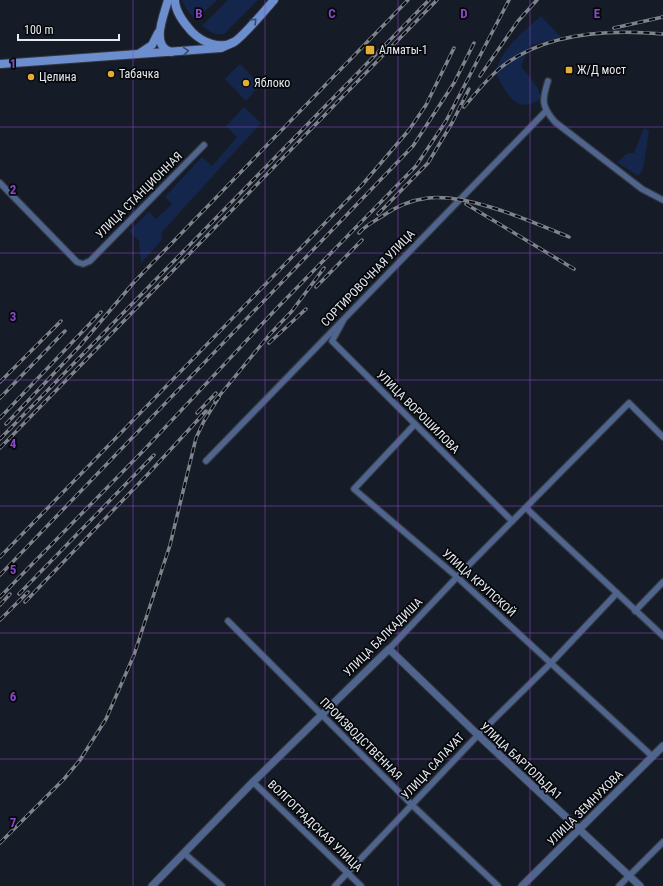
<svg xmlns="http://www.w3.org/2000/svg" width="663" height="886" font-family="'Roboto Condensed',sans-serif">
	<rect width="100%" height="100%" fill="#161c27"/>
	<g fill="#14264c">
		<path d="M 182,0 L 217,0 L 196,20 L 187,10 Z"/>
		<path d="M 228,0 L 258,0 L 224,34 C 215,36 209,31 202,26 Z"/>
		<path d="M 541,16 L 561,37 L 529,46 L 521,66 L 538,88 L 541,99 C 515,116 506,92 495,72 C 503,47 522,33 541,16 Z"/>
		<path d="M 240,64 L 260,85 L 246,101 L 225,79 Z"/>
		<path d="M 244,107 L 261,123 L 162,232 L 161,241 L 141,263 L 139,241 L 129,231 L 149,212 L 156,219 L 172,204 L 165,197 L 202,157 L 212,166 L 237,137 L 226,126 Z"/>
		<path d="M 644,128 L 649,131 L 643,169 L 638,176 L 617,162 L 628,153 L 634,153 Z"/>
	</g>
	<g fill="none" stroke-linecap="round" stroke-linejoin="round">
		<defs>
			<g id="minor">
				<path d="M 548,81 C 542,100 541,106 555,122 L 642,189 L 663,200"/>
				<path d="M 0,183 L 77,262 L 83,264 L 90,261 L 204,145"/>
				<path d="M 343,321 L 332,341 L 512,521"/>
				<path d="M 415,424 L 354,489 L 457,577 L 652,756"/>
				<path d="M 206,461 L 546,111"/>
				<path d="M 526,508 L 663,636"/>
				<path d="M 635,611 L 663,582"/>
				<path d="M 228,621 L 412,805 L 498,886"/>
				<path d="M 389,649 L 457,577 L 629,403 L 663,437"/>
				<path d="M 253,782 L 361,886"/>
				<path d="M 185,854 L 222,886"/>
				<path d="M 335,886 L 478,735 L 551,663 L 617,593"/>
				<path d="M 619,886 L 663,842"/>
			</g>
			<g id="tertiary">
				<path d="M 152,886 L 253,782 L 389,649 L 478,735 L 640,886"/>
				<path d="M 522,886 L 663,746"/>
			</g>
			<g id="secondary">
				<path d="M 168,0 C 164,15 150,46 171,52"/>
				<path d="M 175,0 C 175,12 184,23 192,32 C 202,42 220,50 234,42 C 243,37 266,9 274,0"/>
				<path d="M 140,53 L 152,45 L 158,33"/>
				<path d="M 0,64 L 221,48 L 234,42"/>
			</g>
		</defs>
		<use href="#minor" stroke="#333943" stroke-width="8"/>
		<use href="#tertiary" stroke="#333943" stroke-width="9"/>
		<use href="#secondary" stroke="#333943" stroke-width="10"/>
		<use href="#minor" stroke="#50658d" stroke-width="5.5"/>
		<use href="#tertiary" stroke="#50658d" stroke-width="7"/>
		<use href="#secondary" stroke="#6d8ece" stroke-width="8"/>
		<defs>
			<g id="rail">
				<path d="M 614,28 L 663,17"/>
				<path d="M 480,76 L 518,21 L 537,0"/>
				<path d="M 464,107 C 475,94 486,80 499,69 C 544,32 608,29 663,34"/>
				<path d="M 466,204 L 574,269"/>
				<path d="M 378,214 L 428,163 L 452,123 L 469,89"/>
				<path d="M 359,233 C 365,226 373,222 381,217 C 395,207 411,200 428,198 C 471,194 529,221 569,237"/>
				<path d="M 316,287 L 362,240"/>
				<path d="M 269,343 L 306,309"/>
				<path d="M 0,382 L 61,321"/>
				<path d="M 0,398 L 65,331"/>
				<path d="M 215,401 L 270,334 L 292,311 L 324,268"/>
				<path d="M 197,413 L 216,393"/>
				<path d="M 0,418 L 101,312"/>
				<path d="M 6,424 L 79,347 L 135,281 L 408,0"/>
				<path d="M 0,439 L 429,0"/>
				<path d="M 0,448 L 437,0"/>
				<path d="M 0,557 L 362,185 L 409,130 L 426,105 L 454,48"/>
				<path d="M 0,575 L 413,146 L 454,83 L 474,43"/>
				<path d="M 19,594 L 154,455"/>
				<path d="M 0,597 L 144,450 L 278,307 L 416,166 L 446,121 L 509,0"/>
				<path d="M 25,602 L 149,473 L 206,411"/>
				<path d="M 0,605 L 10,594"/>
				<path d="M 0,620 L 28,592"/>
				<path d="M 0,843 L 64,779 L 80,760 L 106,719 L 134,655 L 170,545 L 196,438 L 204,421 L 219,397"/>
			</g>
		</defs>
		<use href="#rail" stroke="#7e838c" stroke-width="3.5"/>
		<use href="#rail" stroke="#05070b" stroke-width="2" stroke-dasharray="6" stroke-linecap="butt"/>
	</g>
	<defs><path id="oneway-chevron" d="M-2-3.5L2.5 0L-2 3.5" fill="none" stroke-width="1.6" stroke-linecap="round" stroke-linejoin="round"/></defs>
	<g stroke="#394a6c">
		<use href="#oneway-chevron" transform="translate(254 21) rotate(-46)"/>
		<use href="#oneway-chevron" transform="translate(186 51) rotate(-5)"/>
	</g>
	<path fill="none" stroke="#8b48c6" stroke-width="1" stroke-opacity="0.55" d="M 133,0 L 133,886M 265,0 L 265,886M 398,0 L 398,886M 530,0 L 530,886M 0,127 L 663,127M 0,253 L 663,253M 0,380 L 663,380M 0,506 L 663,506M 0,633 L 663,633M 0,759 L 663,759"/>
	<g fill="#e4ae35" stroke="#05070b" stroke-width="1.5">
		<rect x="365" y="45" width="10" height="10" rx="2"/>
		<rect x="565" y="66" width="8" height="8" rx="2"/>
		<circle cx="111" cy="74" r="4"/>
		<circle cx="31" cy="77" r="4"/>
		<circle cx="246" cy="83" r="4"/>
	</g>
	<g text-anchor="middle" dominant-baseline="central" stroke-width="3.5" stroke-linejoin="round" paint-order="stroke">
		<g font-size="12" fill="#e6eaf1" stroke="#05070b" text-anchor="start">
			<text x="379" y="50">Алматы-1</text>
			<text x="577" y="70">Ж/Д мост</text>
			<text x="119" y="74">Табачка</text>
			<text x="39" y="77">Целина</text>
			<text x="254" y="83">Яблоко</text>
		</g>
		<g font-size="12" fill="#e6eaf1" stroke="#05070b">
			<text transform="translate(139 195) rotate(-45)">УЛИЦА СТАНЦИОННАЯ</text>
			<text transform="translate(368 278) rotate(-46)">СОРТИРОВОЧНАЯ УЛИЦА</text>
			<text transform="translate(418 412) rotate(45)">УЛИЦА ВОРОШИЛОВА</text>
			<text transform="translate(479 583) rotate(42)">УЛИЦА КРУПСКОЙ</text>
			<text transform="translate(383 637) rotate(-45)">УЛИЦА БАЛКАДИША</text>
			<text transform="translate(361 739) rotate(45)">ПРОИЗВОДСТВЕННАЯ</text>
			<text transform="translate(521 761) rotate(43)">УЛИЦА БАРТОЛЬДА1</text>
			<text transform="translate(433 766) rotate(-47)">УЛИЦА САЛАУАТ</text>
			<text transform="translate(585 808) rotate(-45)">УЛИЦА ЗЕМНУХОВА</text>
			<text transform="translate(315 826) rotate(44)">ВОЛГОГРАДСКАЯ УЛИЦА</text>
		</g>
	</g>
	<g font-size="13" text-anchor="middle" font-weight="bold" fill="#8b48c6" stroke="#05070b" stroke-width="3.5" stroke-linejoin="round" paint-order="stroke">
		<text x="199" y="18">B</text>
		<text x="332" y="18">C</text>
		<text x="464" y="18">D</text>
		<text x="597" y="18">E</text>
		<text x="13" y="68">1</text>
		<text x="13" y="194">2</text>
		<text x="13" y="321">3</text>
		<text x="13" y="448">4</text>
		<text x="13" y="574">5</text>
		<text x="13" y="701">6</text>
		<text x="13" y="827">7</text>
	</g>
	<path d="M18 34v6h101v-6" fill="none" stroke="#e6eaf1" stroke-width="2"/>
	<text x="24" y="34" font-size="12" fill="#e6eaf1" stroke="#05070b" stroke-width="3" paint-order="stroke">100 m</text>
</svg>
